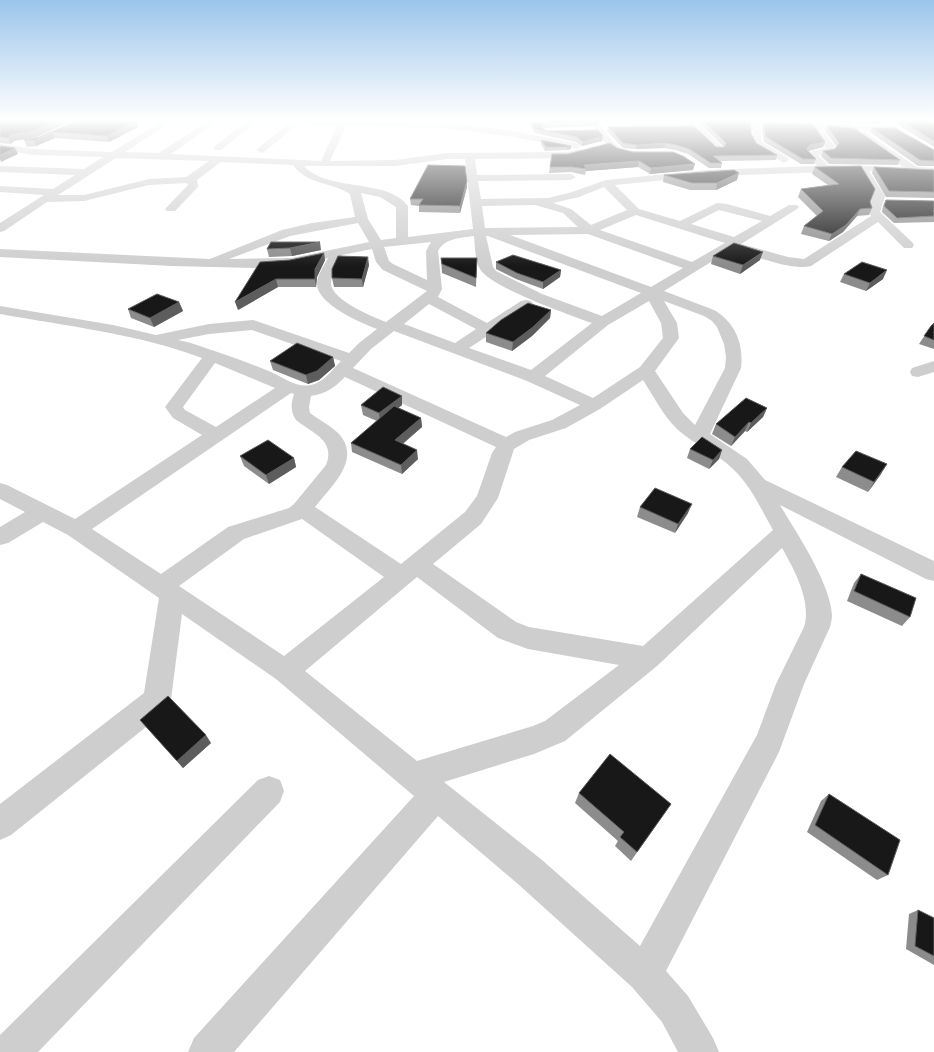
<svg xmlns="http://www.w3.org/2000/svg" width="934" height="1052" font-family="'Archivo Narrow',sans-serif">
	<rect width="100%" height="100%" fill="#fff"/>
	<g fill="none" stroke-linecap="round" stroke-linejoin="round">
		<g fill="#cecece" fill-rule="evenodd">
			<path d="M 64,119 L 110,120 L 111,122 L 107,125 L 68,122 Z"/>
			<path d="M 166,119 L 176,119 L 125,152 L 159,153 L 211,119 L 221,119 L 171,154 L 321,161 L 337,126 L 314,126 L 301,122 L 264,152 L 261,153 L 256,150 L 294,119 L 340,121 L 341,119 L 349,119 L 348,121 L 445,122 L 514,131 L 576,143 L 581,146 L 576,149 L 514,137 L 445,128 L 346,126 L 330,161 L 395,160 L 447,153 L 567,152 L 580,149 L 585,152 L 583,154 L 567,158 L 475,159 L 477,175 L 571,174 L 576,177 L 571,180 L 478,181 L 481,199 L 548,198 L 572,192 L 606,180 L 707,170 L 817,166 L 806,154 L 808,152 L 826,148 L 812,128 L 791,126 L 760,126 L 762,142 L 788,158 L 789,160 L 784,163 L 754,145 L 751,119 L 791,120 L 815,123 L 897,126 L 898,128 L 897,130 L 894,131 L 822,129 L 836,148 L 833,152 L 818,155 L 828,165 L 903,167 L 860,136 L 858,134 L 860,132 L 863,131 L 917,167 L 934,168 L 934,174 L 869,171 L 885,196 L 880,212 L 912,242 L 914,245 L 912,248 L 904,248 L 878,222 L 811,266 C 790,271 753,255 732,249 L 664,291 L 714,310 C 735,322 744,344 741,368 L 710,434 L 747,459 L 765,480 L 934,561 L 934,581 L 926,579 L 780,505 C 797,534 830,582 832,615 C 832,619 831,623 830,627 L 804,684 L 779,752 L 666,971 L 688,996 L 713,1038 L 719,1052 L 678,1052 L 662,1022 L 632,987 L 518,884 L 438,816 L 234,1052 L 188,1052 L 194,1038 L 414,796 L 276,679 L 182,614 L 171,699 L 167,708 L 161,715 L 11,835 L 0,840 L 0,804 L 144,693 L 159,598 L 68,535 L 43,522 L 8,543 L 0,545 L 0,527 L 25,512 L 0,499 L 0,483 L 7,485 L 75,519 L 202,435 L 173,418 L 165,407 L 202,358 C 139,334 66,326 0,314 L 0,306 L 113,325 L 156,335 L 209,324 L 253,320 L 349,353 L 359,343 L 377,329 C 361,323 317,304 317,284 C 317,275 324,266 328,258 L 292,266 L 255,268 L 172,266 L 0,257 L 0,249 L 210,259 L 282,230 L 312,223 L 355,217 L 350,194 C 330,181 309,186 293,165 L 221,162 L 197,180 L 198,186 L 197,188 L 175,211 L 167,211 L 165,209 L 188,185 L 187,183 L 149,185 L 84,201 L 47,202 L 4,231 L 0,232 L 0,223 L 44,195 L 0,192 L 0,186 L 53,189 L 75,175 L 0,172 L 0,166 L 84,169 L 103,157 L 34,155 L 0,150 L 0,144 L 34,149 L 112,152 ZM 116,158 L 209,161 L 186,177 L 149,179 L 84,195 L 58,195 ZM 447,159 L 465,159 L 473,229 L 408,237 L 408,206 C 388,178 327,192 304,166 L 395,166 ZM 859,171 L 873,196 L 868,210 L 871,216 L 804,259 L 788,257 L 741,244 L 797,209 L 799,207 L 797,205 L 789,205 L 770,216 L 727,204 L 717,203 L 680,221 L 639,209 L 615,185 L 707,176 ZM 604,187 L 627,210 L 591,225 L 571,209 L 553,203 L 579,197 ZM 361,193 L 380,197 L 396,207 L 396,238 L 381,240 L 368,219 ZM 535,205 L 563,213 L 578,227 L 485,228 L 482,206 ZM 719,210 L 762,221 L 734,237 L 691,224 ZM 636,215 L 725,243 L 692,262 L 600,230 ZM 358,223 L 369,242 L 292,258 L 229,259 L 290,236 ZM 588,234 L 683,268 L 651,287 L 510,235 ZM 474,236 C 475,246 475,261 480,269 C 490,287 570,315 592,323 L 531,370 L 469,348 L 531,307 L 533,304 L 531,301 L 526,300 L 521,301 L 487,323 L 438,297 L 442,289 L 438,251 C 445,238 460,238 474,236 ZM 486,236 L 488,236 L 641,293 L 602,316 L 542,294 L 496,271 L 493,267 ZM 431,242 L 426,251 L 427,280 L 393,264 L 389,261 L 384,247 ZM 372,249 L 376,262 L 383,270 L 427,291 L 386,322 C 373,317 332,300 331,284 C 331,274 338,264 342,255 ZM 649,301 L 661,323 L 663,338 L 640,367 L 593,398 L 545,376 L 608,325 ZM 664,301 L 704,316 L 712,321 L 717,327 L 724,344 L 726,357 L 725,368 L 695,425 L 683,413 L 655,371 L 679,338 L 677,323 ZM 429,304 L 476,329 L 455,343 L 404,324 ZM 252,330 L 341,361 C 333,369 323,383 311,385 C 297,388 284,378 271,372 C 245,361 217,352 191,343 L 178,340 L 209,334 ZM 394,331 L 527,381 L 580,405 L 552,420 L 515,432 L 506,437 L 353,368 L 371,349 ZM 215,363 L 275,388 L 216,427 L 185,410 L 183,407 ZM 345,377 L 496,447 L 492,453 L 477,496 L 465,512 L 401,564 L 315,507 C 331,486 363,459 338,433 C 330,425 319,420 310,413 L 309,407 L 311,396 C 326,394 335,387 345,377 ZM 643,380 C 654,397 664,417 678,430 C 695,445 717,453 733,469 C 751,486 761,509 773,530 L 643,646 L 529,627 L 516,622 L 433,564 L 481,524 L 498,498 L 514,449 L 529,440 L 566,428 L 600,409 ZM 291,393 L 294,394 C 291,403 290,411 296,420 C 312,433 336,440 326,465 L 294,504 L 289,508 L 228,527 L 161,574 L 92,529 ZM 302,519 L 384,577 L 284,656 L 179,586 L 244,539 ZM 782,548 C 794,569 812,602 804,627 L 776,684 L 757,735 L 640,946 L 542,860 L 444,782 L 534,754 L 565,741 L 657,666 ZM 417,577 L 498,638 L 528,649 L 619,665 L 545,721 L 533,726 L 417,761 L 305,671 Z"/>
			<path d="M 250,119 L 259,119 L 221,150 L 215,150 L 213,148 L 215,146 Z"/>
			<path d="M 590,119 L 598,119 C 605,130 612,146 626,150 C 631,151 635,151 639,152 L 641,154 L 639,156 C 614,162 600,138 590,119 Z"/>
			<path d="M 685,119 L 694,119 L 724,149 L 722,151 L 716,151 L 694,129 L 632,130 L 628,127 L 632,124 L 689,123 Z"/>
			<path d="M 934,361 L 934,372 L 918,377 L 912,376 L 910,372 L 912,368 Z"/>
			<path d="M 269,776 L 280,780 L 284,791 L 280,802 L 38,1052 L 0,1052 L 0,1035 L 258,780 Z"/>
		</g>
	</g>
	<g fill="#8c8c8c">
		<path d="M 0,119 L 67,123 L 36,137 L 14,141 L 11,144 L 0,143 Z"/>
		<path d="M 81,119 L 138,127 L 109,142 L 55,138 L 36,146 L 27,147 L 24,140 L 39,137 Z"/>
		<path d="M 550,119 L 686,119 L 685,122 L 599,122 L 594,126 L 544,128 L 543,129 L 547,131 L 603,136 L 602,141 L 582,146 L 576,142 L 535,133 L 531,127 L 531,123 L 549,122 Z"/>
		<path d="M 695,119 L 751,119 L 751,133 L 756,143 L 777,155 L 776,160 L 720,161 L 722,163 L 721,168 L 709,168 L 688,154 L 675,150 L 664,148 L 636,149 L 623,148 L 607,131 L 608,127 L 716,147 L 724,147 Z"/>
		<path d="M 773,119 L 882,119 L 880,124 L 857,124 L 852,121 L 847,123 Z"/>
		<path d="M 889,119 L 926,119 L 934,124 L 934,147 Z"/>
		<path d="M 763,123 L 825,142 L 823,147 L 808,151 L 816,159 L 814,164 L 801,164 L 764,142 L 762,128 Z"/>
		<path d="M 827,126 L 900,160 L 898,165 L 829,164 L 821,156 L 823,151 L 835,149 L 837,147 L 825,131 Z"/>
		<path d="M 872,128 L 934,150 L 934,166 L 918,166 L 870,132 Z"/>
		<path d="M 541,140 L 571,146 L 571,149 L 567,150 L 545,151 L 541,144 Z"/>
		<path d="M 617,148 L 693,170 L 650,174 L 638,167 L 586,171 L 585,175 L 571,172 L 549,173 L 552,154 L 568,154 Z"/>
		<path d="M 815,167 L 870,202 L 872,208 L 869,215 L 857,216 L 843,232 L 829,241 L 801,234 L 804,226 L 817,216 L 798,197 L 801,189 L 828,185 L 812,174 Z"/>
		<path d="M 874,167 L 934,170 L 934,198 L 886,197 L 872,173 Z"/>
		<path d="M 664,175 L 737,180 L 716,190 L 690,190 L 663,182 Z"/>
		<path d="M 467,187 L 460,213 L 419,212 L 419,206 L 411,205 L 410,199 Z"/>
		<path d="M 886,200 L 934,201 L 934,222 L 894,223 L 882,212 L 883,206 Z"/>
		<path d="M 271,242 L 321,250 L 292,256 L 269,257 L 267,249 Z"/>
		<path d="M 324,253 L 325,260 L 317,277 L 316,287 L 278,287 L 238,310 L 290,260 Z"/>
		<path d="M 713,256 L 760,260 L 740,274 L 711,264 Z"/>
		<path d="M 441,258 L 477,258 L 476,287 L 442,273 Z"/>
		<path d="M 496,262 L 561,270 L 560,277 L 543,289 L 516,279 L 496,269 Z"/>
		<path d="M 369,265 L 363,287 L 334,287 L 332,278 Z"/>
		<path d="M 844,274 L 883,279 L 866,291 L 840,282 Z"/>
		<path d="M 179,302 L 183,311 L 154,327 L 131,318 L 128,309 Z"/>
		<path d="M 551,310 L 550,318 L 532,336 L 512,351 L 486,342 L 486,333 Z"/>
		<path d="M 934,323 L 934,349 L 919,344 L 931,326 Z"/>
		<path d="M 333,357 L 335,366 L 319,380 L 308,384 L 273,370 L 270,361 Z"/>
		<path d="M 402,396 L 402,405 L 398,408 L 421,418 L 422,427 L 403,444 L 418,459 L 402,474 L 352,452 L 351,443 L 377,421 L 363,415 L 361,405 Z"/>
		<path d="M 767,408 L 763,417 L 747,432 L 745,431 L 731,446 L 712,434 L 716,424 Z"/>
		<path d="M 690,449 L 722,450 L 719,459 L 709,469 L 687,458 Z"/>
		<path d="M 240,456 L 294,458 L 296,467 L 269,484 L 244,466 Z"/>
		<path d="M 842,467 L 881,474 L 868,492 L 836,477 Z"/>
		<path d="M 640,507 L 688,513 L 675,533 L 637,517 Z"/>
		<path d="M 861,574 L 910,617 L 902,626 L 847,601 L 854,583 Z"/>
		<path d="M 140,720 L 211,743 L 183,768 Z"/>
		<path d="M 579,793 L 671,804 L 631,861 L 615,846 L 618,841 L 575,803 Z"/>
		<path d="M 829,794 L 888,875 L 877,880 L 807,832 L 821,801 Z"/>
		<path d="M 918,910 L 934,918 L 934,965 L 906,949 L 909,914 Z"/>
	</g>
	<g fill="#5d5d5d">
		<path d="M 60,119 L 65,119 L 67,123 L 36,137 L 14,141 L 11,144 L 8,138 L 11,135 Z"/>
		<path d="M 598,119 L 599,119 L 599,122 L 594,126 L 595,121 Z"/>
		<path d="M 848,119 L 852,119 L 852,121 L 847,123 Z"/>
		<path d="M 136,121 L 138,127 L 109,142 L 107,136 Z"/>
		<path d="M 53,132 L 55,138 L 36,146 L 34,140 Z"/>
		<path d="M 603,136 L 602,141 L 582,146 L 583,142 Z"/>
		<path d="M 825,142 L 823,147 L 808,151 L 805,153 L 807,148 L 810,145 Z"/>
		<path d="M 665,143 L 664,148 L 636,149 L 637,145 Z"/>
		<path d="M 571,146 L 571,149 L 567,150 L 567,147 Z"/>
		<path d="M 15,148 L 18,154 L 1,162 L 0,159 L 0,155 Z"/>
		<path d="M 639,161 L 638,167 L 586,171 L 586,169 L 584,165 Z"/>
		<path d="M 695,164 L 693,170 L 650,174 L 651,168 Z"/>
		<path d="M 739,173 L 737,180 L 716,190 L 717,183 Z"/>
		<path d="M 467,181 L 467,187 L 460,213 L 460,206 Z"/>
		<path d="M 860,209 L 857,216 L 843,232 L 829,241 L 832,234 Z"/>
		<path d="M 320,242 L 321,250 L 292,256 L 290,248 Z"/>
		<path d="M 763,252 L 760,260 L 740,274 L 743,265 Z"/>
		<path d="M 324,253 L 325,260 L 317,277 L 316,287 L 315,279 L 315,269 Z"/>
		<path d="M 368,257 L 369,265 L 363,287 L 362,279 Z"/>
		<path d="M 561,270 L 560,277 L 543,289 L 543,282 Z"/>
		<path d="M 887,270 L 883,279 L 866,291 L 870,283 Z"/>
		<path d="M 276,279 L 278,287 L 238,310 L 235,302 Z"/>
		<path d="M 179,302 L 183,311 L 154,327 L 150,318 Z"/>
		<path d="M 551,310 L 550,318 L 532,336 L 512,351 L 513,342 Z"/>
		<path d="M 333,357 L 335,366 L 319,380 L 308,384 L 306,375 Z"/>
		<path d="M 402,396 L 402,405 L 380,423 L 379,413 Z"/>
		<path d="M 767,408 L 763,417 L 747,432 L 751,423 Z"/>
		<path d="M 421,418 L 422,427 L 396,449 L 395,440 Z"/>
		<path d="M 749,422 L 745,431 L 731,446 L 735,437 Z"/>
		<path d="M 417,450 L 418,459 L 402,474 L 401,465 Z"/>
		<path d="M 722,450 L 719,459 L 709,469 L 713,460 Z"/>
		<path d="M 294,458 L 296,467 L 269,484 L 266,475 Z"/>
		<path d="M 887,464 L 881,474 L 868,492 L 874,482 Z"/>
		<path d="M 692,504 L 688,513 L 675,533 L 678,524 Z"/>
		<path d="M 206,735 L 211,743 L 183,768 L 177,761 Z"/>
	</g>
	<g fill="#181818" stroke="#5d5d5d">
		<path d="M 0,119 L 60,119 L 33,131 L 11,135 L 8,138 L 0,137 Z"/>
		<path d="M 81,119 L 102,119 L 136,121 L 107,136 L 53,132 L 34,140 L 24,140 L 39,137 Z"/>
		<path d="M 550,119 L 598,119 L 595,121 L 544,123 L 542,126 L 543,129 L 547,131 L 598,130 L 603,136 L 583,142 L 577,137 L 535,129 L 531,123 L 549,122 Z"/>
		<path d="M 701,119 L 751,119 L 751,133 L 756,143 L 777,155 L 713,156 L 722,163 L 711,163 L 689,149 L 676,145 L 665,143 L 637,145 L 623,143 L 608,127 L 694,126 L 716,147 L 724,147 L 726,143 Z"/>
		<path d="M 898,119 L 926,119 L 934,124 L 934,141 Z"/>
		<path d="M 763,123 L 813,124 L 825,142 L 810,145 L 807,148 L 807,150 L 816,159 L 803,159 L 766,137 Z"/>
		<path d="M 827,126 L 854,128 L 900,160 L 831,158 L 823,151 L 835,149 L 839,143 Z"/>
		<path d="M 872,128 L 895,128 L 934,150 L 934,161 L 920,160 Z"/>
		<path d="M 541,140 L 571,146 L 567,147 L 546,147 Z"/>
		<path d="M 610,143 L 617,148 L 633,152 L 673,152 L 683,156 L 695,164 L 651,168 L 639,161 L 584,165 L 586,169 L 572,167 L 550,167 L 552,154 L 568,154 Z"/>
		<path d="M 0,146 L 15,148 L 0,155 Z"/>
		<path d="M 428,165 L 465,166 L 467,181 L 460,206 L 419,205 L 423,199 L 410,199 Z"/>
		<path d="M 861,166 L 875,189 L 870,202 L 872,208 L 860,209 L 846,225 L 832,234 L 804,226 L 823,211 L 801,189 L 839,184 L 815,167 Z"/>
		<path d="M 874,167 L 934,170 L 934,192 L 889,191 Z"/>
		<path d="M 734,170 L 739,173 L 717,183 L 692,183 L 664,175 Z"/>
		<path d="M 886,200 L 934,201 L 934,211 L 933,211 L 934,211 L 934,216 L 897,218 L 884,206 Z"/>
		<path d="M 271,242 L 320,242 L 290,248 L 267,249 Z"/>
		<path d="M 734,243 L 763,252 L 743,265 L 713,256 Z"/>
		<path d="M 324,253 L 315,269 L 315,279 L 276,279 L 235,302 L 260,262 L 290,260 Z"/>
		<path d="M 513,255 L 561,270 L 543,282 L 517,273 L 496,262 Z"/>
		<path d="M 338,256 L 368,257 L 362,279 L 332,278 L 332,269 Z"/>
		<path d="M 441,258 L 477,258 L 476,278 L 442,264 Z"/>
		<path d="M 862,262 L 887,270 L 870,283 L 844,274 Z"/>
		<path d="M 157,294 L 179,302 L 150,318 L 128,309 Z"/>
		<path d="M 528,303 L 551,310 L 533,327 L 513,342 L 486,333 L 501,320 Z"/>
		<path d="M 934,323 L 934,340 L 924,336 L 931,326 Z"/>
		<path d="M 297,343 L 333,357 L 317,371 L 306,375 L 270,361 Z"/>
		<path d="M 383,387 L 402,396 L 379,413 L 361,405 Z"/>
		<path d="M 746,398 L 767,408 L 751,423 L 749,422 L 735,437 L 716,424 Z"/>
		<path d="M 394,406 L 421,418 L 395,440 L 417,450 L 401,465 L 351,443 Z"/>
		<path d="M 702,437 L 722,450 L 713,460 L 690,449 Z"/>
		<path d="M 268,440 L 294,458 L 266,475 L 240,456 Z"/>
		<path d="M 856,451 L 887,464 L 874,482 L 842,467 Z"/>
		<path d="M 655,488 L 692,504 L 678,524 L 640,507 Z"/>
		<path d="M 861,574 L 916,598 L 910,617 L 854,591 Z"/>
		<path d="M 168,696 L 206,735 L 177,761 L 140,720 Z"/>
		<path d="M 610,754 L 671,804 L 637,852 L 620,837 L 624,832 L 579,793 Z"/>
		<path d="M 829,794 L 900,840 L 888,875 L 815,825 Z"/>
		<path d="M 918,910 L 934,918 L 934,956 L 915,946 Z"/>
	</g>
	<linearGradient id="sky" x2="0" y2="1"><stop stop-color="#9bc5eb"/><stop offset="0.45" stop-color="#fff"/><stop offset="1" stop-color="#fff" stop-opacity="0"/></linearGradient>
	<rect width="934" height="266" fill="url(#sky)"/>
</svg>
